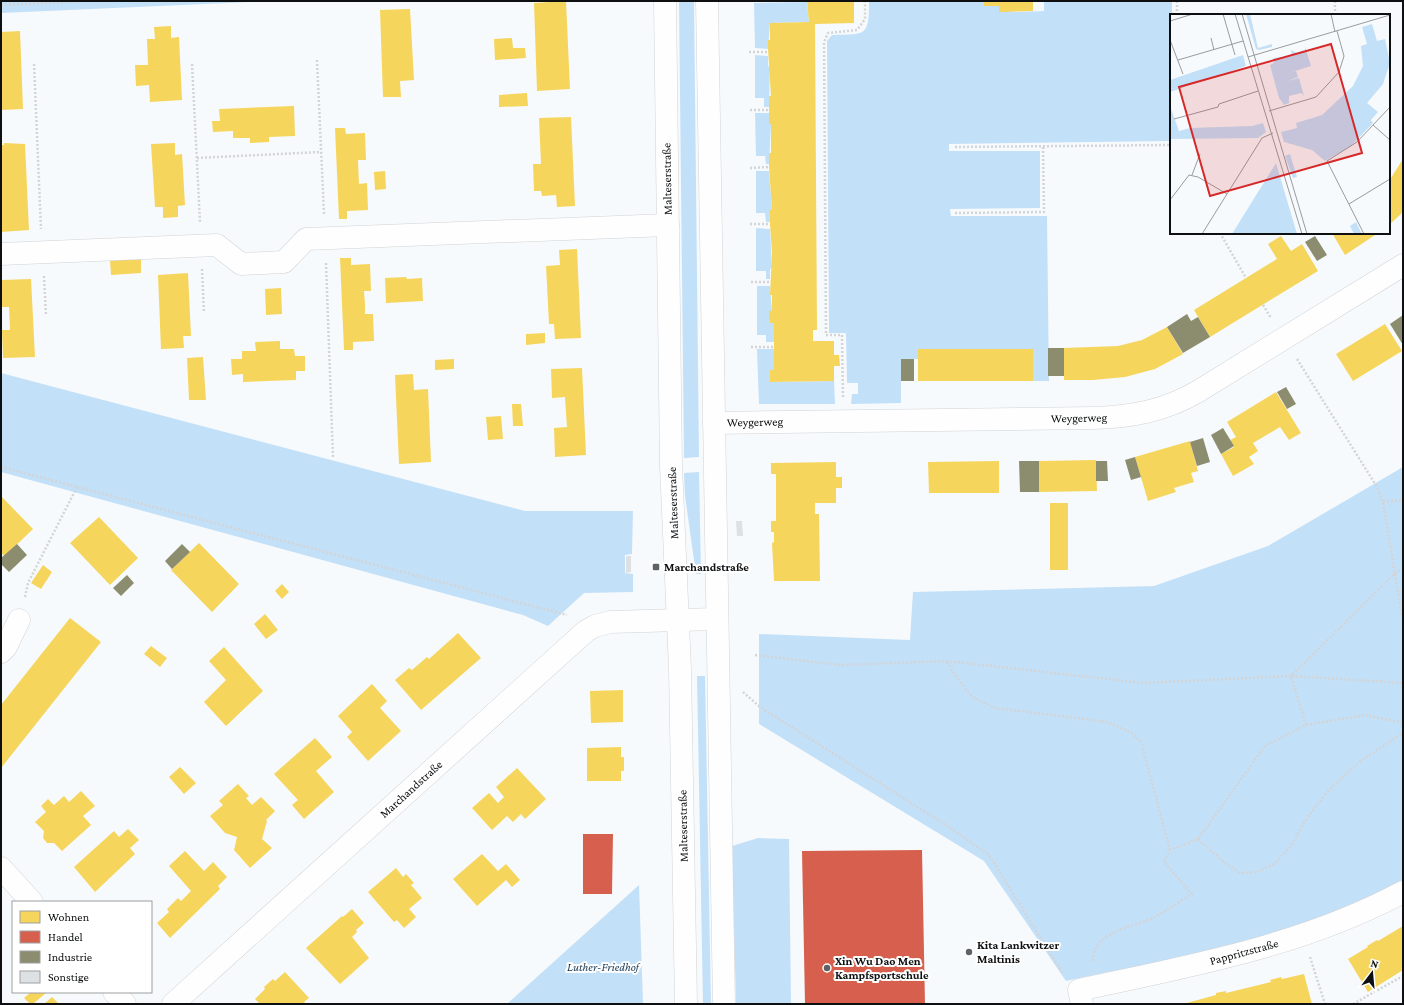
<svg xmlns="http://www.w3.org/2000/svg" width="1404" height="1005" font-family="'Crimson Pro',serif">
	<rect width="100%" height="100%" fill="#f7fafc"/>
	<g fill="#c3e0f9">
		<path d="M 1,1 L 275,1 L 1,13 Z"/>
		<path d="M 679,1 L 694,1 L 699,457 L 684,458 Z"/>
		<path d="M 869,1 L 984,1 L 984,6 L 999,6 L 1012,12 L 1044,11 L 1044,1 L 1172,1 L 1171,141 L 949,144 L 949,151 L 1040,151 L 1040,208 L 950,209 L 951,216 L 1047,216 L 1049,381 L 1033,381 L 1033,349 L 918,349 L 918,359 L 901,359 L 901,403 L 851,404 L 852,394 L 858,394 L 858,383 L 847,383 L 846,333 L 829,333 L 827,41 L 832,35 C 866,34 869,37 869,1 Z"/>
		<path d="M 807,2 L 809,22 L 770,23 L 768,49 L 755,48 L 754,3 Z"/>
		<path d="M 755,55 L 768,56 L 768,66 L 770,67 L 769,107 L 764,107 L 764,98 L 755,98 Z"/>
		<path d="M 755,113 L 769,113 L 769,123 L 771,124 L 769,164 L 766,164 L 765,156 L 756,156 Z"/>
		<path d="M 756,171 L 769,171 L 772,210 L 769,211 L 770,222 L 766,222 L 765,213 L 756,213 Z"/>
		<path d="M 756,228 L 770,229 L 772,268 L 770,269 L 770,279 L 766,279 L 766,271 L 756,271 Z"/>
		<path d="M 757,286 L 770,286 L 772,311 L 770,311 L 770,323 L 774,323 L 774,342 L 766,342 L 766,335 L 757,335 Z"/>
		<path d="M 757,349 L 774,349 L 774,370 L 770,382 L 834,381 L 835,404 L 759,404 Z"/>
		<path d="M 1,373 L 525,511 L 633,511 L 632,554 L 625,555 L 625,573 L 633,574 L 633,592 L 584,593 L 548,626 L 523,615 L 1,472 Z"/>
		<path d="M 1403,467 L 1403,880 C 1336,915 1265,939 1192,955 C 1150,965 1108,971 1066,981 L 984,861 L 759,724 L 759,634 L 910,640 L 913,592 L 1154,586 L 1268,546 Z"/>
		<path d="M 699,472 L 701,574 L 696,574 L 685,496 L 684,473 Z"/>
		<path d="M 697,676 L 705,676 L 711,1004 L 703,1004 Z"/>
		<path d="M 758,838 L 789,839 L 791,1004 L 736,1004 L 732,846 Z"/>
		<path d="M 639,885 L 643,1004 L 507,1004 Z"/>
	</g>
	<g fill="#f6d55c">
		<path d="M 566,1 L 570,89 L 537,91 L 534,3 Z"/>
		<path d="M 807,1 L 854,1 L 854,23 L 815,24 L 817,330 L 813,330 L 813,341 L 834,341 L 834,355 L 839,355 L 840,366 L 834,366 L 834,381 L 770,382 L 770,370 L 774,370 L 774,323 L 770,323 L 769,311 L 772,311 L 772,295 L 770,295 L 772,253 L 769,210 L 772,210 L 769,167 L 769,153 L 771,153 L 771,124 L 769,124 L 769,96 L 771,96 L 768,49 L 768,40 L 770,40 L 770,23 L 809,22 Z"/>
		<path d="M 984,1 L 1033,1 L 1033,11 L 999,12 L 999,6 L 984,6 Z"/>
		<path d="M 410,9 L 414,80 L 400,81 L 401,97 L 383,97 L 380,10 Z"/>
		<path d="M 171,26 L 171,38 L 179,37 L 182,100 L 150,102 L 149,85 L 136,86 L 135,65 L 148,65 L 147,39 L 155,39 L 154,27 Z"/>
		<path d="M 20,31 L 23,109 L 1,110 L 1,32 Z"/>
		<path d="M 512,38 L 513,48 L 525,48 L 526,58 L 495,60 L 494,39 Z"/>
		<path d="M 527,93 L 528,106 L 499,107 L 499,95 Z"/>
		<path d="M 294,106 L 295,136 L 269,137 L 269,142 L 250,143 L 250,138 L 233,138 L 233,131 L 213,132 L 212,121 L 220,121 L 219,109 Z"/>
		<path d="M 571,117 L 575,206 L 557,207 L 556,195 L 542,196 L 541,191 L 534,191 L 533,164 L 541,164 L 539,118 Z"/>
		<path d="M 335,128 L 345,128 L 346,134 L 365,133 L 366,160 L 358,160 L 359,184 L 367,183 L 368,210 L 347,211 L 347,219 L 339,219 Z"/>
		<path d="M 4,143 L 25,144 L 29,230 L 1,232 L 1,145 L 4,145 Z"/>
		<path d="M 175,143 L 175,155 L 182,154 L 185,205 L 178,206 L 178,217 L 163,218 L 163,207 L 155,207 L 151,144 Z"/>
		<path d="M 1403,159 L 1403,212 L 1389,225 L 1389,181 Z"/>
		<path d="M 385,171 L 386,189 L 375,190 L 374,172 Z"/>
		<path d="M 1332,233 L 1378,233 L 1345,255 Z"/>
		<path d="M 1281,236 L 1291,251 L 1302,244 L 1318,271 L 1210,337 L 1194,310 L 1277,259 L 1268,244 Z"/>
		<path d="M 577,249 L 581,338 L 555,339 L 554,324 L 549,324 L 546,266 L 560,265 L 559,250 Z"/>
		<path d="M 340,258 L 351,258 L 351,265 L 370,264 L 371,291 L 364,291 L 365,304 L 365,314 L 373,314 L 374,341 L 353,342 L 353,350 L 344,350 Z"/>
		<path d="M 141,259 L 141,273 L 111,275 L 110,260 Z"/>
		<path d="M 188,273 L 191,336 L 183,336 L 184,348 L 161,349 L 158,275 Z"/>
		<path d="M 406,277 L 407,279 L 422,278 L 423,301 L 386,303 L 385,278 Z"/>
		<path d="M 31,279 L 35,357 L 3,358 L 2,330 L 10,330 L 9,307 L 1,307 L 1,280 Z"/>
		<path d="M 281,288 L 282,314 L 266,315 L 265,289 Z"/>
		<path d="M 1385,324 L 1402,351 L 1353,381 L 1336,354 Z"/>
		<path d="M 1167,327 L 1183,354 L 1155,369 L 1125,377 L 1093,380 L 1064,380 L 1064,348 L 1118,346 L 1142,340 Z"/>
		<path d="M 545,333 L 545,343 L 526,345 L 526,334 Z"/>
		<path d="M 280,341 L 280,349 L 294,349 L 295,356 L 305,356 L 305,371 L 296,371 L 296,380 L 243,382 L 243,374 L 232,375 L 231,359 L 242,359 L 242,351 L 256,351 L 255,342 Z"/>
		<rect x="918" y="349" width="115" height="32"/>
		<path d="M 203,357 L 206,400 L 189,400 L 187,358 Z"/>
		<path d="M 454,359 L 454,369 L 435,370 L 435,360 Z"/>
		<path d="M 582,368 L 586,455 L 555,457 L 554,428 L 567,427 L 566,413 L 565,397 L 552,398 L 551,369 Z"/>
		<path d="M 413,374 L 414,390 L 428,389 L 431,462 L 399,464 L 395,375 Z"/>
		<path d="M 1276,392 L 1301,433 L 1289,440 L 1280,427 L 1253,443 L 1258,451 L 1249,457 L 1254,464 L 1233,476 L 1221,454 L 1234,447 L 1230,440 L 1236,437 L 1227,422 Z"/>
		<path d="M 512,404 L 521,404 L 523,426 L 513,426 Z"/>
		<path d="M 501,416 L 503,439 L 488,440 L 486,417 Z"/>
		<path d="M 1190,441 L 1198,471 L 1191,473 L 1194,482 L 1174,488 L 1176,492 L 1148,501 L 1135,457 Z"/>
		<path d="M 1096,460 L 1097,491 L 1039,492 L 1039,461 Z"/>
		<path d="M 999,461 L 999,493 L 929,493 L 928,462 Z"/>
		<path d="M 836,462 L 836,477 L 842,477 L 842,488 L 836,488 L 836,503 L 815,503 L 815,514 L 819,514 L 820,581 L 774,581 L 772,543 L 774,542 L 774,532 L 771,532 L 771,521 L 776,521 L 776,474 L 771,474 L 771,463 Z"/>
		<path d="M 1,496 L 33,529 L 5,556 L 1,553 Z"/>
		<rect x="1050" y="503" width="18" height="67"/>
		<path d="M 99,517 L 138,558 L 110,585 L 70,543 Z"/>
		<path d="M 199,543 L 239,584 L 212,612 L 171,570 Z"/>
		<path d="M 43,565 L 52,572 L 41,589 L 31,583 Z"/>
		<path d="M 282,584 L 289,592 L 282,599 L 275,591 Z"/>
		<path d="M 265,614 L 278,630 L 266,639 L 254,624 Z"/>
		<path d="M 70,618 L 101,642 L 1,768 L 1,705 Z"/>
		<path d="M 458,633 L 481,658 L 421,710 L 395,680 L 409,668 L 412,670 L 427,657 L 429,659 Z"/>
		<path d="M 151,646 L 167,658 L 160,667 L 144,654 Z"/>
		<path d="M 224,647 L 263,691 L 226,726 L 204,702 L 226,680 L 209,661 Z"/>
		<path d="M 372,684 L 387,701 L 380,708 L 401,731 L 368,761 L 347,737 L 352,732 L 338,716 Z"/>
		<path d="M 623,690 L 623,722 L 591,723 L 590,691 Z"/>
		<path d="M 315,738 L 332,757 L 316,771 L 334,792 L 304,819 L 292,805 L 298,800 L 274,774 Z"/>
		<path d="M 621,747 L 621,757 L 624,757 L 624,771 L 621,771 L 621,781 L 587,781 L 587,748 Z"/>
		<path d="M 180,767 L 196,783 L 184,794 L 169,777 Z"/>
		<path d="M 517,768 L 546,799 L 525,819 L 521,814 L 513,822 L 507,816 L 492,830 L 472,808 L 489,793 L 498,803 L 504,797 L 496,787 Z"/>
		<path d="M 238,784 L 249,796 L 246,798 L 252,805 L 261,797 L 275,811 L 266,820 L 267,821 L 262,839 L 272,848 L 250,868 L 234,850 L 237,837 L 225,833 L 210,816 L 223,805 L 219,801 Z"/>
		<path d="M 81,791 L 95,806 L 83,816 L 91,825 L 62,851 L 54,843 L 47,843 L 43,838 L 44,831 L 35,822 L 46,812 L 41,806 L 48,799 L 54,805 L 64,796 L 69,802 Z"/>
		<path d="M 128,829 L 139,840 L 130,848 L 135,854 L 95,892 L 74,867 L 114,831 L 119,837 Z"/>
		<path d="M 185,851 L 204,871 L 213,862 L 227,877 L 218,886 L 220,889 L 170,938 L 157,923 L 169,912 L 167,909 L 178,898 L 181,901 L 191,891 L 169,866 Z"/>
		<path d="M 482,854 L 498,871 L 506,864 L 520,880 L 512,887 L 506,880 L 477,906 L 453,879 Z"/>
		<path d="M 396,868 L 403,877 L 406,874 L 414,883 L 411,885 L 422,898 L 409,909 L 416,917 L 404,928 L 397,920 L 394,922 L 368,892 Z"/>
		<path d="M 352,909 L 364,923 L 356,930 L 357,932 L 352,937 L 369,958 L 340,984 L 306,948 L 342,916 L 343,917 Z"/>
		<path d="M 1403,926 L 1403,970 L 1368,992 L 1348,959 L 1368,947 L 1367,946 L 1377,940 L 1378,941 Z"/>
		<path d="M 285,972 L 309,998 L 304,1002 L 306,1004 L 260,1004 L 255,999 L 265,989 L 264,987 L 273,979 L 275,981 Z"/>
		<path d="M 1304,974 L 1312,1004 L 1183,1004 L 1216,995 L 1216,993 L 1226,991 L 1226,993 L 1271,982 L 1270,980 L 1281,977 L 1282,979 Z"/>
		<path d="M 31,992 L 47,992 L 33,1004 L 30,1004 L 24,998 Z"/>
		<path d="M 52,997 L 59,1004 L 44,1004 Z"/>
	</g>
	<g fill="#d6604d">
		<path d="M 583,834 L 613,834 L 612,894 L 583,894 Z"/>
		<path d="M 922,850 L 925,1004 L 805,1004 L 802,851 Z"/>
	</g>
	<g fill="#8c8c6e">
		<path d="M 1315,236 L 1327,255 L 1317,261 L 1305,242 Z"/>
		<path d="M 1187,314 L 1191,321 L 1198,317 L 1210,337 L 1183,353 L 1167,327 Z"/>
		<path d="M 1403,315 L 1403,345 L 1390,324 Z"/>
		<rect x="1048" y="348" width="16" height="28"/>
		<rect x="901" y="359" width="13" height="22"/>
		<path d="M 1286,387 L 1296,404 L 1287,409 L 1277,392 Z"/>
		<path d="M 1223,428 L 1234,446 L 1221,454 L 1211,435 Z"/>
		<path d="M 1203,438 L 1210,462 L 1197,466 L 1190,442 Z"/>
		<path d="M 1135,457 L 1141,477 L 1131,480 L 1125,460 Z"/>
		<path d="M 1019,461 L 1039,461 L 1039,492 L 1020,492 Z"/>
		<path d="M 1096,461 L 1107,461 L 1108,481 L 1096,481 Z"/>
		<path d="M 17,544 L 27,555 L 9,572 L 1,564 L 1,558 Z"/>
		<path d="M 182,544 L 190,552 L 172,569 L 165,561 Z"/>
		<path d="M 127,575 L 134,583 L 121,596 L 113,588 Z"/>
	</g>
	<g fill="#dee1e3">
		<path d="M 736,521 L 742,521 L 743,536 L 737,536 Z"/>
		<path d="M 626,556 L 631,556 L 631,572 L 626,573 Z"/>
	</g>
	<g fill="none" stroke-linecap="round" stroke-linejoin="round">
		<defs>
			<g id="minor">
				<path d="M 1,254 L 217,245 L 241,264 L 284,262 L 306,239 L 668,225"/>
				<path d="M 714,423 L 1094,418 C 1131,417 1164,411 1197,392 L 1403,265"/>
				<path d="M 1,652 L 6,647 L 19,620"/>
				<path d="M 1,868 L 32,902"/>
				<path d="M 114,992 L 125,1004"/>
				<path d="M 173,1004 L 586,631 L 595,626 L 610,622 L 716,619"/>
				<path d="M 1082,1004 L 1079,990 C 1190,966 1302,946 1403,892"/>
			</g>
			<g id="major">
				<path d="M 665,1 L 671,466 L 680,669 L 686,1004"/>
				<path d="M 707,1 L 724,1004"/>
			</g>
		</defs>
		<use href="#minor" stroke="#d0d3d5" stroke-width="23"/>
		<use href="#major" stroke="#d0d3d5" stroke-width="23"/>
		<g stroke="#d3d4d5" stroke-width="2.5" stroke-dasharray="2 2" stroke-linecap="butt">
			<path d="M 1177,1 L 1177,15"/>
			<path d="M 1335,1 L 1335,15"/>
			<path d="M 1,5 L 94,1"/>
			<path d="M 749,52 L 768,52"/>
			<path d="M 317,60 L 324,214"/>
			<path d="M 34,64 L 41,229"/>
			<path d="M 192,64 L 200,222"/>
			<path d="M 750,110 L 769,110"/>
			<path d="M 955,147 L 1171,145"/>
			<path d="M 197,158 L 320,152"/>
			<path d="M 750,168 L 769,167"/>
			<path d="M 955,213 L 1044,212 L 1043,146"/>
			<path d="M 750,224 L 770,224"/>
			<path d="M 1220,233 L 1246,278"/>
			<path d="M 326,263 L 333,458"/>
			<path d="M 202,269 L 204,313"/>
			<path d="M 44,276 L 46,315"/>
			<path d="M 751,282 L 770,282"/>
			<path d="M 1263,305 L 1271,318"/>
			<path d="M 751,347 L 774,347"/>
			<path d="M 1297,359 L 1377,487 L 1383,502 L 1403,623"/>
			<path d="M 843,397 L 842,335 L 826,335 L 824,42 L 828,33 L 857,30 L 865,19 L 865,1"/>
			<path d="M 1,467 L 77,487"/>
			<path d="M 1383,502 L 1403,500"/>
			<path d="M 25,597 L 28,583 L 77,487 L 567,615"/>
			<path d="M 755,655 L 841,665 L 947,661 L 1143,683 L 1291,676 L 1394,574 L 1403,568"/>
			<path d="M 947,662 L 955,675 L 972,697 L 995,708 L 1108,722 L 1132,733 L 1141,742 L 1170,850"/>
			<path d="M 743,692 L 760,707 L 952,829 L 989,855 L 1063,974"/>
			<path d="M 1306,725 L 1291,676 L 1403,683"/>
			<path d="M 1198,839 L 1225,863 L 1240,873 L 1257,872 L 1274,864 L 1290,847 L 1307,818 L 1329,790 L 1359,762 L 1403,733"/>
			<path d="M 1310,957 L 1325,1004"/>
			<path d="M 1093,961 C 1093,930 1134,928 1155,917 C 1168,910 1180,901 1192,894 L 1164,862 L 1170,850 L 1198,839 L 1265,746 L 1306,725 L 1366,715 L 1403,723"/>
			<path d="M 1353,1004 L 1403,976"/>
		</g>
		<use href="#minor" stroke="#fefeff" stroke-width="22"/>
		<use href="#major" stroke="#fefeff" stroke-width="22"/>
	</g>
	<g fill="#5f6163" stroke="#fff" stroke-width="1.5">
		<rect x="652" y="563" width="8" height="8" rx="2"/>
		<circle cx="969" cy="952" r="4"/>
		<circle cx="827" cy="968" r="4"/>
	</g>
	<g text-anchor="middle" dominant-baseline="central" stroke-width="4" stroke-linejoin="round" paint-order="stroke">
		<g font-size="12" fill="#0d0f11" stroke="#fff">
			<text transform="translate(667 179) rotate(-91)">Malteserstraße</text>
			<text transform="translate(1079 418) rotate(-1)">Weygerweg</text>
			<text transform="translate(755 422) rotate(-1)">Weygerweg</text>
			<text transform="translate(673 503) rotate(-92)">Malteserstraße</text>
			<text transform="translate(411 789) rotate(-42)">Marchandstraße</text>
			<text transform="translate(683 826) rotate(-91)">Malteserstraße</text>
			<text transform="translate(1244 952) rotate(-15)">Pappritzstraße</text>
		</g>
		<g font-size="12" font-weight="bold" fill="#0d0f11" stroke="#fff" text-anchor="start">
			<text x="664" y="567">Marchandstraße</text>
			<text x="977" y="945">Kita Lankwitzer<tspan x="977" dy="14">Maltinis</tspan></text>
			<text x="835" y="961">Xin Wu Dao Men<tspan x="835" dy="14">Kampfsportschule</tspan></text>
		</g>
		<g font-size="12" font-style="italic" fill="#173853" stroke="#fff">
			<text x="603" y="967">Luther-Friedhof</text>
		</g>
	</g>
	<g transform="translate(1170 14)">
		<rect width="220" height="220" fill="#f7fafc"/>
		<path d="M 76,0 L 80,0 L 88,34 L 102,30 L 102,33 L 89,36 L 86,35 ZM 202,10 L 207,27 L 215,25 L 220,49 L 213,70 L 197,89 L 208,98 L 201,106 L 203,109 L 181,132 L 155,147 L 142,136 L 114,128 L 111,118 L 127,114 L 126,109 L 152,101 L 183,72 L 193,52 L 191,32 L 197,30 L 192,13 ZM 135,32 L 141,52 L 116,60 L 126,57 L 128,63 L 118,67 L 129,64 L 134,82 L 131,79 L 119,82 L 119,89 L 114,91 L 109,84 L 100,51 L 104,49 L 103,44 L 122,42 L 121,36 L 127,39 L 135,36 ZM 73,41 L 76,52 L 0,78 L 0,66 ZM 0,92 L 9,117 L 20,114 L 82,112 L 93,109 L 96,118 L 88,124 L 0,125 ZM 120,140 L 127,163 L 123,164 L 115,142 ZM 106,149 L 127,220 L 62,220 ZM 186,208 L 192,220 L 184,220 L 180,212 Z" fill="#c3e0f9"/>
		<path fill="none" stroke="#999c9e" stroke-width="1" d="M 53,0 L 65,41M 65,0 L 132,220M 72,0 L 137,220M 161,0 L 165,18M 0,7 L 23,0M 41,24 L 44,36M 0,26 L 13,60M 78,43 L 220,1M 8,46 L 73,27M 99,97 L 146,83 L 169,58 L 174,42 L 167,17M 4,105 L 48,93 L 49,90 L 88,77M 203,111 L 220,126M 22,161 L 30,140M 0,186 L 19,161 L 28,163 L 57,180M 179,190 L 220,165M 32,220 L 92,124 L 103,119M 194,220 L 157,147 L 187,128 L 220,93"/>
		<path fill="#d62828" fill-opacity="0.15" stroke="#d62828" stroke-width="2" d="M 161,30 L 192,139 L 40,182 L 9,73 Z"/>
		<rect width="220" height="220" fill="none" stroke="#0d0f11" stroke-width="2"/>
	</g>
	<rect width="1404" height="1005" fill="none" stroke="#0d0f11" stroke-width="4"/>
	<rect x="12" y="901" width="140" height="92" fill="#ffffff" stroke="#9e9fa0"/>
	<rect x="20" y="911" width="20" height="12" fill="#f6d55c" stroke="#9e9fa0"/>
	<text x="48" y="921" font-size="12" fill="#0d0f11">Wohnen</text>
	<rect x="20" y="931" width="20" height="12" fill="#d6604d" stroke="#9e9fa0"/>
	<text x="48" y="941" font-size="12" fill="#0d0f11">Handel</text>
	<rect x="20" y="951" width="20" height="12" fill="#8c8c6e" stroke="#9e9fa0"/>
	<text x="48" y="961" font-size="12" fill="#0d0f11">Industrie</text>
	<rect x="20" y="971" width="20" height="12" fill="#dee1e3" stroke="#9e9fa0"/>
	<text x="48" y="981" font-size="12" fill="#0d0f11">Sonstige</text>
	<g transform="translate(1372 973) rotate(16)" stroke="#ffffff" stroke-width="3" paint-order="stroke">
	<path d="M0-3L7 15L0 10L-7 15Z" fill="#0d0f11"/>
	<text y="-6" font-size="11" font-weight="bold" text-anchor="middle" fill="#0d0f11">N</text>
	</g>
</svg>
